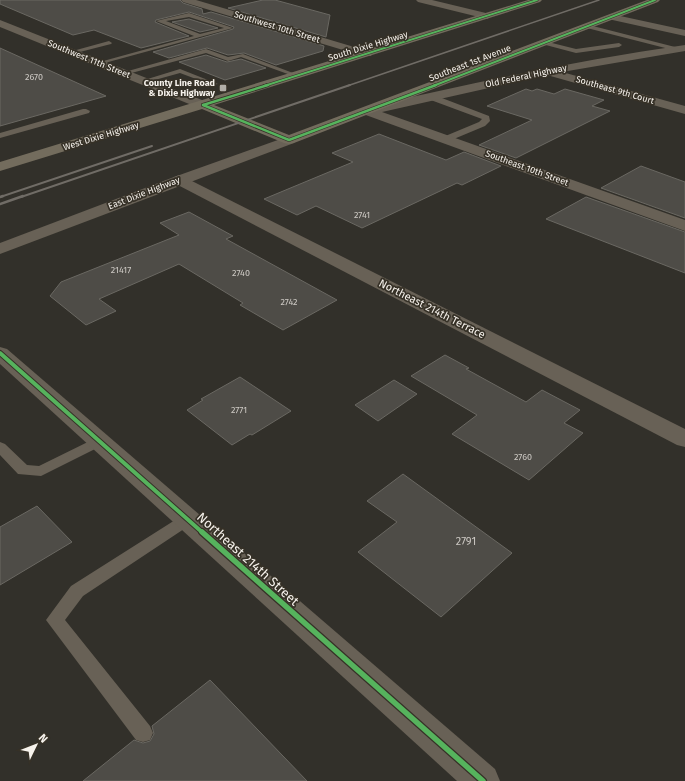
<svg xmlns="http://www.w3.org/2000/svg" width="685" height="781" font-family="'Fira Sans',sans-serif">
	<rect width="100%" height="100%" fill="#32302a"/>
	<g fill="#4e4c47" stroke="#6a6862">
		<path d="M 0,0 L 180,0 L 183,3 L 202,9 L 203,14 L 211,12 L 324,46 L 323,51 L 276,65 L 244,53 L 228,55 L 207,48 L 169,58 L 153,52 L 233,29 L 234,27 L 189,12 L 156,20 L 155,22 L 189,36 L 141,48 L 94,30 L 73,35 L 0,4 Z"/>
		<path d="M 263,0 L 275,0 L 330,15 L 326,37 L 228,8 Z"/>
		<path d="M 189,19 L 218,28 L 200,32 L 172,22 Z"/>
		<path d="M 0,48 L 106,96 L 0,126 Z"/>
		<path d="M 206,55 L 227,62 L 241,59 L 266,68 L 225,80 L 179,62 Z"/>
		<path d="M 526,89 L 532,91 L 537,89 L 554,94 L 565,89 L 604,100 L 592,106 L 610,111 L 516,158 L 479,145 L 532,120 L 487,106 Z"/>
		<path d="M 379,134 L 446,160 L 464,152 L 501,166 L 462,185 L 457,183 L 362,228 L 316,206 L 297,215 L 264,199 L 353,162 L 332,153 Z"/>
		<path d="M 641,166 L 685,182 L 685,218 L 601,188 Z"/>
		<path d="M 586,197 L 685,232 L 685,273 L 546,219 Z"/>
		<path d="M 189,212 L 233,236 L 226,239 L 337,300 L 283,330 L 240,305 L 243,303 L 179,264 L 99,299 L 116,311 L 86,325 L 50,296 L 61,282 L 179,235 L 160,223 Z"/>
		<path d="M 445,355 L 469,368 L 466,369 L 526,402 L 542,390 L 580,410 L 564,423 L 583,433 L 529,480 L 452,434 L 477,415 L 411,376 Z"/>
		<path d="M 240,377 L 291,411 L 252,435 L 250,434 L 232,445 L 187,410 L 203,400 L 201,399 Z"/>
		<path d="M 394,380 L 417,394 L 378,421 L 355,405 Z"/>
		<path d="M 403,474 L 512,553 L 441,617 L 358,552 L 397,522 L 367,501 Z"/>
		<path d="M 37,506 L 72,542 L 0,585 L 0,527 Z"/>
		<path d="M 210,680 L 307,781 L 83,781 L 134,740 L 143,743 L 150,741 L 154,734 L 152,726 Z"/>
	</g>
	<g fill="none" stroke-linecap="round" stroke-linejoin="round">
		<g fill="#686156" fill-rule="evenodd">
			<path d="M 189,13 L 233,28 L 101,64 L 96,63 L 194,36 L 156,21 ZM 189,17 L 224,28 L 200,34 L 166,21 Z"/>
			<path d="M 585,24 L 679,48 L 680,49 L 677,51 L 583,27 L 582,26 Z"/>
			<path d="M 109,41 L 112,43 L 111,44 L 72,54 L 69,52 Z"/>
			<path d="M 544,41 L 576,49 L 619,43 L 622,45 L 619,47 L 576,53 L 542,44 L 541,43 Z"/>
			<path d="M 206,49 L 228,57 L 243,54 L 301,76 L 296,77 L 241,57 L 228,61 L 206,53 L 124,75 L 121,73 Z"/>
			<path d="M 180,69 L 218,84 L 212,85 L 180,73 L 144,83 L 141,81 Z"/>
			<path d="M 428,95 L 434,95 L 489,116 L 490,121 L 485,126 L 449,141 L 443,141 L 443,137 L 479,122 L 482,119 L 428,99 Z"/>
			<path d="M 83,109 L 86,109 L 90,111 L 89,113 L 0,138 L 0,133 Z"/>
			<path d="M 100,436 L 105,438 L 107,441 L 105,444 L 41,476 L 18,474 L 0,455 L 0,442 L 5,444 L 27,465 L 39,466 Z"/>
			<path d="M 188,513 L 193,515 L 196,519 L 193,523 L 83,596 L 65,620 L 150,726 L 153,733 L 150,740 L 143,742 L 136,740 L 46,620 L 71,586 L 183,515 Z"/>
		</g>
		<g fill="#686156" fill-rule="evenodd">
			<path d="M 181,0 L 196,0 L 371,52 L 372,54 L 371,56 L 363,56 L 183,2 Z"/>
			<path d="M 416,0 L 432,0 L 490,14 L 492,16 L 487,19 L 418,2 Z"/>
			<path d="M 611,14 L 685,30 L 685,36 L 608,19 L 606,17 Z"/>
			<path d="M 685,45 L 685,51 L 562,72 L 685,106 L 685,114 L 547,75 L 382,112 L 685,220 L 685,231 L 363,114 L 362,111 L 363,108 L 368,107 C 473,83 578,60 685,45 Z"/>
			<path d="M 179,175 L 184,177 L 685,429 L 685,447 L 677,445 L 174,183 L 171,180 L 174,177 Z"/>
			<path d="M 0,347 L 7,349 L 495,769 L 500,781 L 457,781 L 0,364 Z"/>
		</g>
		<g fill="#686156" fill-rule="evenodd">
			<path d="M 0,20 L 207,102 L 209,105 L 207,108 L 199,108 L 0,27 Z"/>
			<path d="M 289,136 L 294,137 L 296,140 L 294,143 L 0,254 L 0,243 L 174,177 Z"/>
		</g>
		<path fill="#736c5d" fill-rule="evenodd" d="M 528,0 L 542,0 L 540,2 L 214,105 L 289,135 L 647,0 L 660,0 L 658,2 L 294,143 L 289,144 L 284,143 L 202,109 L 0,171 L 0,162 Z"/>
		<path stroke="#706c66" stroke-width="1.5" d="M 347,86 L 599,0"/>
		<g stroke="#706c66" stroke-width="2">
			<path d="M 0,197 L 152,146"/>
			<path d="M 21,197 L 350,85"/>
		</g>
		<g stroke="#706c66" stroke-width="2.5">
			<path d="M 0,197 L 3,196"/>
			<path d="M 0,204 L 23,196"/>
		</g>
		<defs>
			<g id="cycleway-far3">
				<path d="M 264,86 L 537,0"/>
				<path d="M 433,86 L 655,0"/>
			</g>
			<g id="cycleway-far2">
				<path d="M 203,105 L 289,140 L 436,85"/>
				<path d="M 203,105 L 268,85"/>
			</g>
			<path id="cycleway-far1" d="M 0,353 L 203,533"/>
			<path id="cycleway" d="M 202,532 L 483,781"/>
		</defs>
		<use href="#cycleway-far3" stroke="#363127" stroke-width="3"/>
		<use href="#cycleway-far2" stroke="#363127" stroke-width="4"/>
		<use href="#cycleway-far1" stroke="#363127" stroke-width="6"/>
		<use href="#cycleway" stroke="#363127" stroke-width="8"/>
		<use href="#cycleway-far3" stroke="#56b35d" stroke-width="2"/>
		<use href="#cycleway-far2" stroke="#56b35d" stroke-width="2.5"/>
		<use href="#cycleway-far1" stroke="#56b35d" stroke-width="4"/>
		<use href="#cycleway" stroke="#56b35d" stroke-width="5.5"/>
	</g>
	<rect fill="#b1aea8" stroke="#363127" stroke-width="1.5" x="219" y="84" width="8" height="8" rx="2"/>
	<g text-anchor="middle" dominant-baseline="central" stroke-width="3.5" stroke-linejoin="round" paint-order="stroke">
		<g font-size="9" fill="#f6f2ec" stroke="#363127">
			<text transform="translate(277 27) rotate(17)">Southwest 10th Street</text>
			<text transform="translate(368 46) rotate(-17)">South Dixie Highway</text>
			<text transform="translate(89 59) rotate(22)">Southwest 11th Street</text>
			<text transform="translate(470 63) rotate(-21)">Southeast 1st Avenue</text>
			<text transform="translate(526 76) rotate(-12)">Old Federal Highway</text>
			<text transform="translate(615 90) rotate(16)">Southeast 9th Court</text>
			<text transform="translate(101 136) rotate(-17)">West Dixie Highway</text>
			<text transform="translate(527 168) rotate(20)">Southeast 10th Street</text>
			<text transform="translate(144 193) rotate(-21)">East Dixie Highway</text>
		</g>
		<g font-size="9" fill="#ccc8c3">
			<text x="34" y="77">2670</text>
			<text x="362" y="215">2741</text>
			<text x="121" y="270">21417</text>
			<text x="241" y="273">2740</text>
			<text x="289" y="302">2742</text>
			<text x="239" y="410">2771</text>
			<text x="523" y="457">2760</text>
		</g>
		<g font-size="9" font-weight="bold" fill="#f6f2ec" stroke="#363127" text-anchor="end">
			<text x="215" y="83">County Line Road<tspan x="215" dy="10">&amp; Dixie Highway</tspan></text>
		</g>
		<g font-size="11" fill="#f6f2ec" stroke="#363127">
			<text transform="translate(432 309) rotate(27)">Northeast 214th Terrace</text>
		</g>
		<g font-size="11" fill="#ccc8c3">
			<text x="466" y="541">2791</text>
		</g>
		<g font-size="13" fill="#f6f2ec" stroke="#363127">
			<text transform="translate(248 559) rotate(42)">Northeast 214th Street</text>
		</g>
	</g>
	<g transform="translate(36 745) rotate(47)" stroke="#363127" stroke-width="3" paint-order="stroke">
	<path d="M0-3L7 15L0 10L-7 15Z" fill="#f6f2ec"/>
	<text y="-6" font-size="11" font-weight="bold" text-anchor="middle" fill="#f6f2ec">N</text>
	</g>
</svg>
